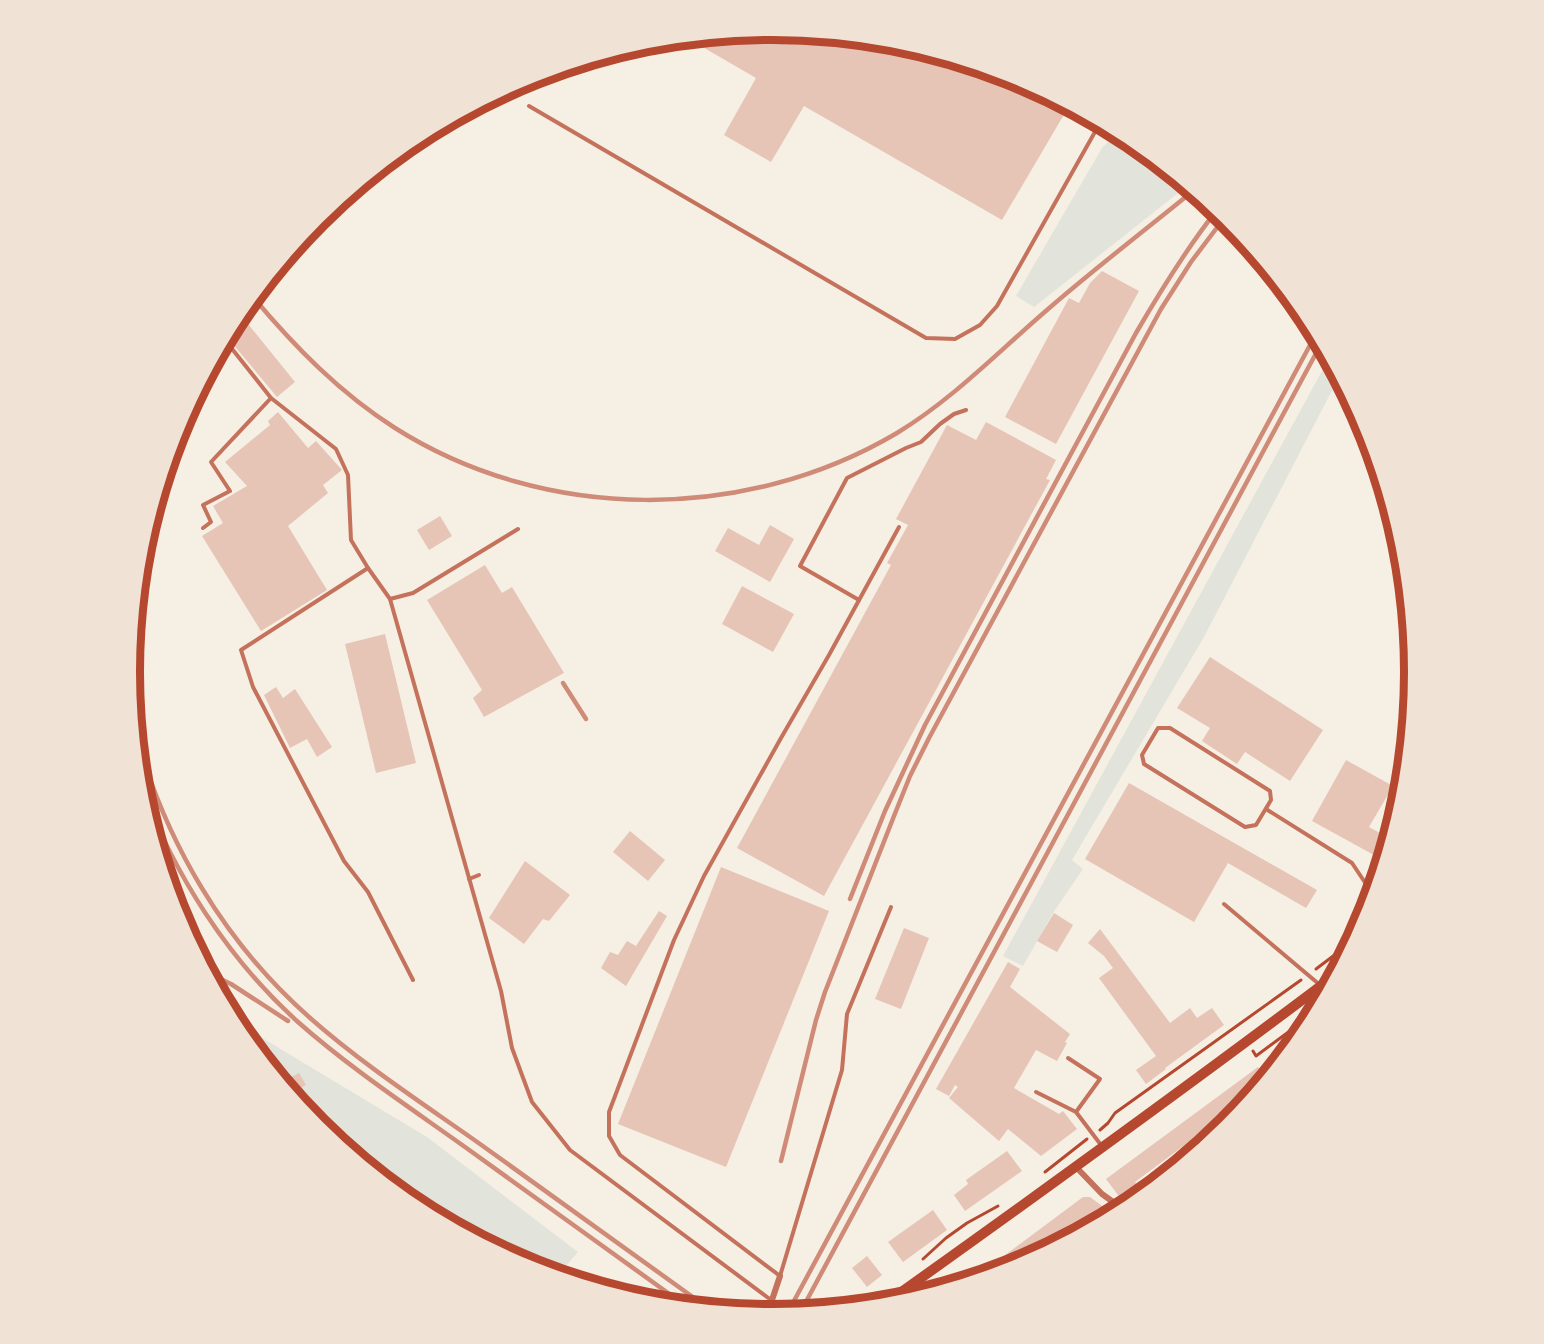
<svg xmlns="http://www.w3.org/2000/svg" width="1544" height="1344" font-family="Literata,serif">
	<rect width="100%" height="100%" fill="#f6efe4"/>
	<g fill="#e2e4dc">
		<path d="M 1118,132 L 1129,138 L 1187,186 L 1034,307 L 1016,296 L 1102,148 Z"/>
		<path d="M 1329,358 L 1339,377 L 1204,637 L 1072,860 L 1083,869 L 1053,913 L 1023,966 L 1003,956 Z"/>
		<path d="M 234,1021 L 427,1137 L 578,1252 L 558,1275 L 526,1265 L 415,1206 L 318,1126 L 238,1028 Z"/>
	</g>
	<g fill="#e6c5b7">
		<path d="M 772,30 L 898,42 L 1018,79 L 1069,106 L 1002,220 L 804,106 L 771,162 L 724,135 L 756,78 L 687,38 Z"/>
		<path d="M 1102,271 L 1139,291 L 1056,444 L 1005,417 L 1069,298 L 1079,303 L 1090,283 Z"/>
		<path d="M 244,319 L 295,382 L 277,397 L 227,337 L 230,330 Z"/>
		<path d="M 278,412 L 308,448 L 316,441 L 342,470 L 323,485 L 328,493 L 288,526 L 327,590 L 261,631 L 202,536 L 223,523 L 213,506 L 247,486 L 225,462 L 270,425 L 268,421 Z"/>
		<path d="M 986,422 L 1056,460 L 1046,479 L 1050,480 L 824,896 L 737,848 L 891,565 L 887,563 L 908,525 L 896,519 L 947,425 L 976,440 Z"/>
		<path d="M 440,516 L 452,536 L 429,550 L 417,530 Z"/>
		<path d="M 770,525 L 794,539 L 770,582 L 715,551 L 728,528 L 759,545 Z"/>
		<path d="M 485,565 L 502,593 L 512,587 L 564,673 L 484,717 L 473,698 L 482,690 L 427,600 Z"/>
		<path d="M 742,586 L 794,614 L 773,652 L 722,624 Z"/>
		<path d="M 385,634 L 416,763 L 376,773 L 345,644 Z"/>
		<path d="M 1210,657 L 1323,730 L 1290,781 L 1245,752 L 1237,764 L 1202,741 L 1210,728 L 1177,708 Z"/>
		<path d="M 276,687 L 283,698 L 295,689 L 332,747 L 317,757 L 307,739 L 290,748 L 264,695 Z"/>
		<path d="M 1346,760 L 1393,786 L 1369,827 L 1389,838 L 1383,860 L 1312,821 Z"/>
		<path d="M 1129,783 L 1317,890 L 1306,908 L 1228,863 L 1194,922 L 1085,859 Z"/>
		<path d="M 630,831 L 665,860 L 648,881 L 613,852 Z"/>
		<path d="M 525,861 L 570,895 L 549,921 L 543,919 L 524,944 L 489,918 Z"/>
		<path d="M 721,867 L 829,911 L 726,1167 L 618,1124 Z"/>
		<path d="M 659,911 L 667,916 L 626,986 L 601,968 L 610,952 L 618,955 L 627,941 L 636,946 Z"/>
		<path d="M 1054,913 L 1073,925 L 1057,952 L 1037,941 Z"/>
		<path d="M 904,928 L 929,938 L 901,1009 L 875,999 Z"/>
		<path d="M 1100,929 L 1170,1023 L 1190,1008 L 1197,1018 L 1212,1008 L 1224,1025 L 1165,1068 L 1166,1069 L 1146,1084 L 1136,1070 L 1156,1056 L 1099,978 L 1113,968 L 1104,956 L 1088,943 Z"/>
		<path d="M 1008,962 L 1020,969 L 1010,987 L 1070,1034 L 1065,1042 L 1067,1043 L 1057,1061 L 1036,1050 L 1014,1088 L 1059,1114 L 1063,1111 L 1077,1129 L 1041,1156 L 1008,1129 L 999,1141 L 949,1098 L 958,1087 L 955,1085 L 949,1096 L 936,1089 Z"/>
		<path d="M 1258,1067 L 1266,1078 L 1235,1115 L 1229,1112 L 1135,1182 L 1141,1190 L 1124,1203 L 1106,1179 Z"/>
		<path d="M 299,1073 L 306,1085 L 293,1092 L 286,1080 Z"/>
		<path d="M 1007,1151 L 1022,1171 L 965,1211 L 954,1195 L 968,1184 L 966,1180 Z"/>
		<path d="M 1083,1197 L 1090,1197 L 1113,1214 L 1101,1221 L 1092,1214 L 1038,1254 L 1017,1265 L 973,1279 Z"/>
		<path d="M 933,1210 L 947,1230 L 903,1262 L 888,1242 Z"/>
		<path d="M 867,1256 L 882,1275 L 867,1287 L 852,1268 Z"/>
		<path d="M 567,1267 L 591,1285 L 560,1275 Z"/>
	</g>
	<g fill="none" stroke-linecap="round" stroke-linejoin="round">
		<g stroke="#b5482f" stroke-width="3">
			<path d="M 1316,969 L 1353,941"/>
			<path d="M 1253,1051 L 1256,1056 L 1314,1013"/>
			<path d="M 1100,1130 L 1108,1123 L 1115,1113 L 1301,980"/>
			<path d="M 1045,1172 L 1087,1139"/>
			<path d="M 923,1259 L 946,1238 L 967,1223 L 998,1206"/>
			<path d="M 859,1305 L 877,1293"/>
		</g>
		<g stroke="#c5725c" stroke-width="4">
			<path d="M 529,106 L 926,338 L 955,339 L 980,325 L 997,306 L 1100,123"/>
			<path d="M 225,340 L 271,398 L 336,449 L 348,475 L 351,540 L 368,568 L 390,599 L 501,991 L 512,1048 L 532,1102 L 570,1150 L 771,1300"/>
			<path d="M 203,528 L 211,522 L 203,505 L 230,491 L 211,462 L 271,398"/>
			<path d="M 368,568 L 241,650 L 253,687 L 344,861 L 368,892 L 413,980"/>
			<path d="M 390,599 L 413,593 L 518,529"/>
			<path d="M 859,600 L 800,566 L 847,478 L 906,448 L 921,442 L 940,424 L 954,414 L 966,410"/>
			<path d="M 1158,728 L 1170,728 L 1270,791 L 1271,800 L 1256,825 L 1245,827 L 1144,764 L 1142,755 Z"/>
			<path d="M 1266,809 L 1352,863 L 1372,893"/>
			<path d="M 1384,822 L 1393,827"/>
			<path d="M 469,879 L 479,875"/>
			<path d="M 1224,904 L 1320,985"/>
			<path d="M 891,907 L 847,1014 L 842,1070 L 780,1276 L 620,1155 L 609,1136 L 609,1112 L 674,940 L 704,876 L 781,738 L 829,655 L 899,527"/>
			<path d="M 1068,1058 L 1100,1079 L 1076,1112"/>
			<path d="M 1036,1092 L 1076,1112 L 1101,1145"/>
		</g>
		<g stroke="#c5725c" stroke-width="6">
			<path d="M 1076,1167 L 1102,1194 L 1123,1209"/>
			<path d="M 765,1313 L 772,1300 L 780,1276"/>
		</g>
		<path stroke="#b5482f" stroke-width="10" d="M 886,1303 C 1036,1196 1187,1087 1334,976"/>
		<g stroke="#cf8b77" stroke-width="4.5">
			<path d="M 253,297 C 295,347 340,393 395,428 C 545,523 745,523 897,433 C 953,399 998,352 1047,310 C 1094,269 1144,231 1193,191"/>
			<path d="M 563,683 L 586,719"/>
			<path d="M 136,735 C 166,843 225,943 309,1017 C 362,1064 422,1103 480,1144 C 556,1198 632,1253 708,1308"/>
			<path d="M 141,787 C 175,875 227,958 298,1022 C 350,1068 409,1107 465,1147 C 539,1200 612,1253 686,1306"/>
			<path d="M 850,899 L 885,811 L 925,725 L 1136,333 C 1161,290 1186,249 1217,210"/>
			<path d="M 208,973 L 231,984 L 288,1021"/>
			<path d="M 781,1161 L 816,1020 L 825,992 L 894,816 L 910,776 L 929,738 L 1161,309 L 1191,262 L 1225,217"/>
			<path d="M 801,1311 L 1321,344"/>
			<path d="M 788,1312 L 1316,334"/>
		</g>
	</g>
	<path d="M0 0H1544V1344H0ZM140 672a632 632 0 1 1 1264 0a632 632 0 1 1-1264 0Z" fill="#f1e2d6" fill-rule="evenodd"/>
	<path fill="none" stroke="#b5482f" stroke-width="8" d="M140 672a632 632 0 1 1 1264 0a632 632 0 1 1-1264 0Z"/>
</svg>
